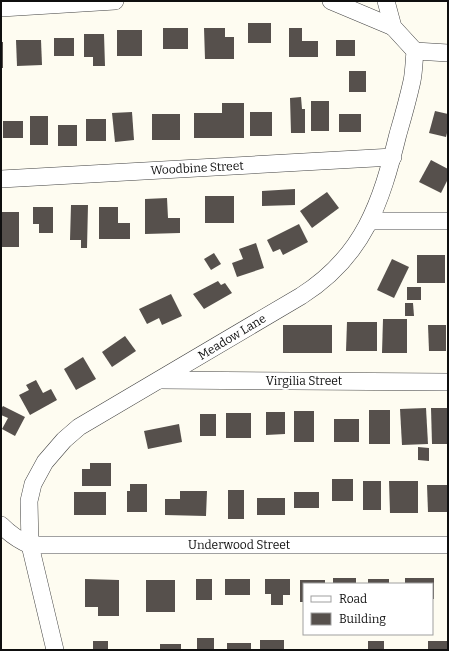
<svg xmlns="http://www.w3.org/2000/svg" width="449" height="651" font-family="Bitter,serif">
	<rect width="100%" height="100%" fill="#fefcf1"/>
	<g fill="#56504c">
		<rect x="248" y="23" width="23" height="20"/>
		<rect x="163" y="28" width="25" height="21"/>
		<path d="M 204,28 L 225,28 L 225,37 L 234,37 L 234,59 L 205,59 Z"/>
		<path d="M 289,28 L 302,28 L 302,41 L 318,41 L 318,57 L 289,57 Z"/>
		<rect x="117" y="30" width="25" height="26"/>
		<path d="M 84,34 L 104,34 L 105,66 L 93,66 L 93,57 L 84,57 Z"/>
		<rect x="54" y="38" width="20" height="18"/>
		<path d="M 16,40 L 41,40 L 42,65 L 17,66 Z"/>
		<rect x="336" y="40" width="19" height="16"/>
		<rect x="1" y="42" width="2" height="26"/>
		<rect x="349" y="71" width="17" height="21"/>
		<path d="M 301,97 L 302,109 L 305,109 L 305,133 L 291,133 L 290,98 Z"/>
		<rect x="311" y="101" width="18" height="30"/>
		<path d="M 222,103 L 244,103 L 244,138 L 194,138 L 194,113 L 222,113 Z"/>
		<path d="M 435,111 L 448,114 L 448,129 L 446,137 L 429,133 Z"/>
		<path d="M 132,112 L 134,140 L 115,142 L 112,113 Z"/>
		<rect x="250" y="112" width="22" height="24"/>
		<rect x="152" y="114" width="28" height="26"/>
		<rect x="339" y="114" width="22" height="18"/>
		<rect x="30" y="116" width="18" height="29"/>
		<rect x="86" y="119" width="20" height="22"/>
		<rect x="3" y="121" width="20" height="17"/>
		<rect x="58" y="125" width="19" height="21"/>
		<path d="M 431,160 L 448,169 L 448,179 L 441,193 L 419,182 Z"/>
		<path d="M 295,189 L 295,205 L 262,206 L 262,191 Z"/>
		<path d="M 327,192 L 339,208 L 312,228 L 300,211 Z"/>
		<rect x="205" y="196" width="29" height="27"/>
		<path d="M 167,198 L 168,218 L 180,218 L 180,233 L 145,234 L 145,199 Z"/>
		<path d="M 71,205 L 88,205 L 87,248 L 81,248 L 81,240 L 70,240 Z"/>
		<path d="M 33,207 L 53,207 L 53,233 L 39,233 L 39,224 L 33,224 Z"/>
		<path d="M 99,207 L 118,207 L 118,223 L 130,223 L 130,239 L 99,239 Z"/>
		<rect x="1" y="212" width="18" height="35"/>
		<path d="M 299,224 L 308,242 L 283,255 L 280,249 L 273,252 L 267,240 Z"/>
		<path d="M 256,243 L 264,268 L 237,277 L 232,263 L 243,259 L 239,249 Z"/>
		<path d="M 214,253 L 221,264 L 211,270 L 204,259 Z"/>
		<rect x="417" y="255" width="28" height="28"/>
		<path d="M 392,259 L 409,267 L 394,298 L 377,290 Z"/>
		<path d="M 218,281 L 221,285 L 225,283 L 232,293 L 204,309 L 193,294 Z"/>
		<rect x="407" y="287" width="14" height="13"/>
		<path d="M 171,294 L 182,316 L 162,325 L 159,318 L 147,324 L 139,309 Z"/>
		<path d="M 405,303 L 413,303 L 414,316 L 405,316 Z"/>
		<path d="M 383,319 L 407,319 L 407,353 L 382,353 Z"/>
		<path d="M 347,322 L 377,322 L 377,351 L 346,351 Z"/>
		<rect x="283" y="325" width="49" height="28"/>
		<path d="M 428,325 L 446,325 L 446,351 L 429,351 Z"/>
		<path d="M 125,336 L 136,351 L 112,367 L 102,352 Z"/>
		<path d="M 83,357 L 96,379 L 76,390 L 64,369 Z"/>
		<path d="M 36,380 L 43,393 L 51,389 L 57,400 L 30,415 L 19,395 L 29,390 L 26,385 Z"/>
		<path d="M 3,406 L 25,417 L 15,436 L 2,429 L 8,418 L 1,415 L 1,409 Z"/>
		<path d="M 426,408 L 428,444 L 402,445 L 400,409 Z"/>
		<path d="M 431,408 L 448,408 L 448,444 L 432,444 Z"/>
		<rect x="369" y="410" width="21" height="34"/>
		<rect x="294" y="411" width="20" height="31"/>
		<path d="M 266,412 L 285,412 L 285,434 L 266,435 Z"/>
		<rect x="226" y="413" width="25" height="25"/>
		<rect x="200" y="414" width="16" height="22"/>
		<rect x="334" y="419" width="25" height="23"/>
		<path d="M 179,424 L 182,442 L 148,449 L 144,431 Z"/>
		<path d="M 418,447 L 429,448 L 429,461 L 418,460 Z"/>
		<path d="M 90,463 L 111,463 L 111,486 L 82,486 L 82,469 L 90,469 Z"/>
		<rect x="332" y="479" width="21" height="22"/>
		<rect x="363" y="481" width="18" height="29"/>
		<path d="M 389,481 L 418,481 L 418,513 L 390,513 Z"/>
		<path d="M 130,484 L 147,484 L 147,512 L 127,512 L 127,491 L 130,491 Z"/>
		<path d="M 427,485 L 448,485 L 448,512 L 428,512 Z"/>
		<rect x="228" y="490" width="16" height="29"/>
		<path d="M 180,491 L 207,491 L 206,516 L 165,515 L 165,499 L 180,499 Z"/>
		<rect x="74" y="492" width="32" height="23"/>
		<rect x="294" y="492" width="25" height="16"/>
		<rect x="257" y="498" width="28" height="17"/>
		<rect x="333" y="578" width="23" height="6"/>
		<path d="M 405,578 L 434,578 L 434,599 L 432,599 L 432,584 L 405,584 Z"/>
		<path d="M 85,579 L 119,580 L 119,616 L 98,616 L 98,607 L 85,607 Z"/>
		<rect x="196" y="579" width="16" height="21"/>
		<rect x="225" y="579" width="25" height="16"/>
		<path d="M 265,579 L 290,579 L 290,595 L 283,595 L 283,605 L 271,605 L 271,594 L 265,594 Z"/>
		<rect x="368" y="579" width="21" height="5"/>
		<rect x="146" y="580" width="29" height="32"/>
		<path d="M 300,580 L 325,580 L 325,584 L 304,584 L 304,602 L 300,602 Z"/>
		<rect x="197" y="638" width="17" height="12"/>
		<rect x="260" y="640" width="24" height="10"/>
		<rect x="93" y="641" width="15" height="9"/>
		<rect x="368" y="641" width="16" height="9"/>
		<rect x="428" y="641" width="20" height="9"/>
		<rect x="227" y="643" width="24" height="7"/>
		<rect x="160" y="644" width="21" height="6"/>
	</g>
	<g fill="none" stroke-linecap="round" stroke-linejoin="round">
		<defs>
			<g id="minor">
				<path d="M 331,1 L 393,27"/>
				<path d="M 1,8 L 115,1"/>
				<path d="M 415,51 L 448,53"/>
				<path d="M 1,179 L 393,157"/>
				<path d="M 370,221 L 448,221"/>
				<path d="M 160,380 L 448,382"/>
				<path d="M 1,525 C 10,534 18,540 30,545 L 448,545"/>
				<path d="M 55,650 L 30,545 L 29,501 L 33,484 L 45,462 L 64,440 L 79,427 L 301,296 C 364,256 381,203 398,134 C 403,117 408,99 412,81 C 414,71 414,61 415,51 L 393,27 L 386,1"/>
			</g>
		</defs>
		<use href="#minor" stroke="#424242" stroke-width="18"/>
		<use href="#minor" stroke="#fff" stroke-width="17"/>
	</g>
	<g text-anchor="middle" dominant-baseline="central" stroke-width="4" stroke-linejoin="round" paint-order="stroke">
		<g font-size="12" fill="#0f0f0f" stroke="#fff">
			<text transform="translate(197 168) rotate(-3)">Woodbine Street</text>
			<text transform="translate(232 337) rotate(-31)">Meadow Lane</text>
			<text x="304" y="381">Virgilia Street</text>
			<text x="239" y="545">Underwood Street</text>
		</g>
	</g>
	<rect width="449" height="651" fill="none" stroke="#0f0f0f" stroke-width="4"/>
	<rect x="303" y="583" width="130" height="52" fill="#ffffff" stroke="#9f9f9f"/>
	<rect x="311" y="596" width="20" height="6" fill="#ffffff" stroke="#9f9f9f"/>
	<text x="339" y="603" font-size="12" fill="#0f0f0f">Road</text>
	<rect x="311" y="613" width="20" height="12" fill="#56504c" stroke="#9f9f9f"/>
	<text x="339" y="623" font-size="12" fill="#0f0f0f">Building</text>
</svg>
